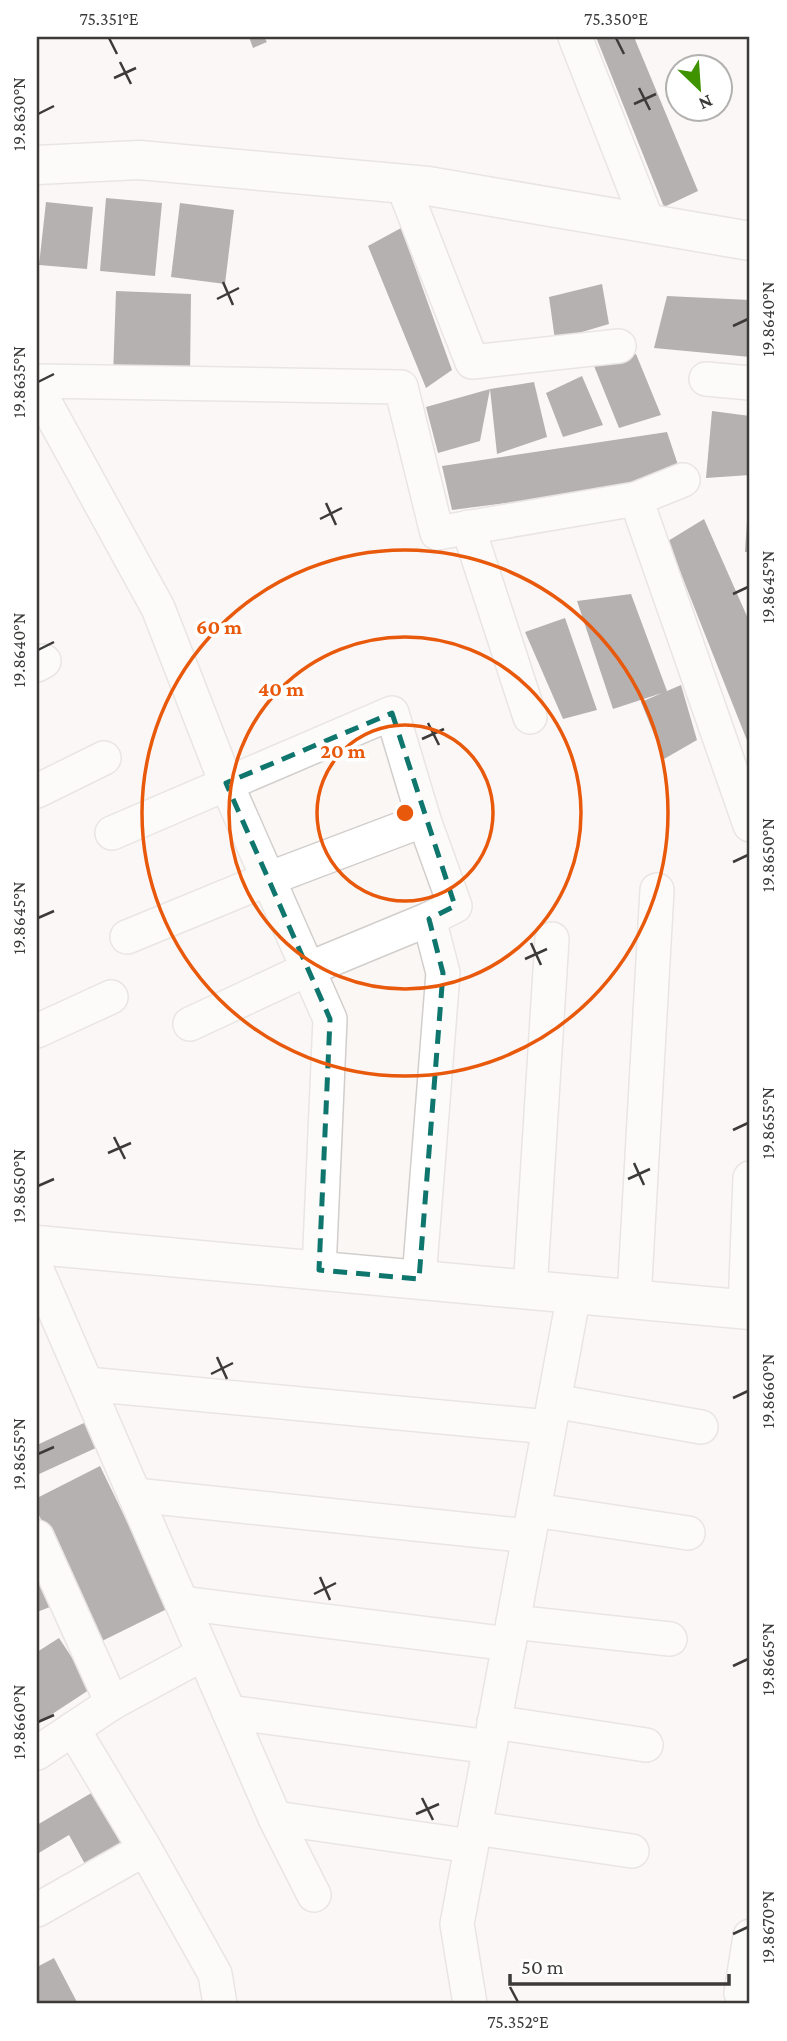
<svg xmlns="http://www.w3.org/2000/svg" width="787" height="2041" font-family="'Crimson Pro',serif">
	<rect width="100%" height="100%" fill="#fbf7f5"/>
	<g fill="#605c5e">
		<path d="M 249,37 L 264,37 L 267,42 L 253,48 Z"/>
		<path d="M 596,37 L 634,37 L 698,191 L 664,207 Z"/>
		<path d="M 106,198 L 162,203 L 155,276 L 100,271 Z"/>
		<path d="M 46,202 L 93,207 L 87,269 L 39,265 Z"/>
		<path d="M 180,203 L 234,210 L 225,284 L 171,277 Z"/>
		<path d="M 401,228 L 452,370 L 426,388 L 368,246 Z"/>
		<path d="M 602,284 L 609,324 L 555,340 L 549,297 Z"/>
		<path d="M 116,291 L 191,294 L 190,376 L 113,376 Z"/>
		<path d="M 667,296 L 750,300 L 750,357 L 654,348 Z"/>
		<path d="M 636,354 L 661,415 L 619,428 L 594,366 Z"/>
		<path d="M 582,376 L 603,425 L 563,437 L 546,393 Z"/>
		<path d="M 534,382 L 547,437 L 497,454 L 490,389 Z"/>
		<path d="M 490,389 L 480,441 L 438,453 L 426,407 Z"/>
		<path d="M 712,411 L 750,416 L 750,475 L 706,478 Z"/>
		<path d="M 667,432 L 683,480 L 452,510 L 442,466 Z"/>
		<path d="M 748,506 L 750,506 L 750,552 L 745,552 Z"/>
		<path d="M 704,519 L 750,623 L 750,748 L 668,541 Z"/>
		<path d="M 631,594 L 667,691 L 681,685 L 697,740 L 664,759 L 641,702 L 662,693 L 613,709 L 577,601 Z"/>
		<path d="M 565,618 L 597,710 L 563,719 L 525,632 Z"/>
		<path d="M 86,1422 L 98,1447 L 37,1475 L 37,1445 Z"/>
		<path d="M 100,1466 L 169,1608 L 100,1642 L 37,1511 L 37,1498 Z"/>
		<path d="M 37,1575 L 50,1607 L 37,1612 Z"/>
		<path d="M 59,1638 L 92,1688 L 37,1724 L 37,1652 Z"/>
		<path d="M 93,1792 L 124,1844 L 86,1866 L 69,1835 L 37,1854 L 37,1825 Z"/>
		<path d="M 54,1958 L 78,2004 L 37,2004 L 37,1967 Z"/>
	</g>
	<g fill="none" stroke-linecap="round" stroke-linejoin="round">
		<defs>
			<g id="minor">
				<path d="M 575,37 L 648,223"/>
				<path d="M 402,183 L 472,362 L 619,346"/>
				<path d="M 706,379 L 750,383"/>
				<path d="M 37,381 L 401,387 L 437,533 L 636,499 L 683,480"/>
				<path d="M 37,388 L 158,608 L 226,783 L 330,1019 L 319,1270"/>
				<path d="M 636,499 L 750,825"/>
				<path d="M 468,527 L 530,717"/>
				<path d="M 37,665 L 44,661"/>
				<path d="M 37,791 L 104,758"/>
				<path d="M 112,833 L 392,713 L 424,820 L 455,906 L 429,919 L 308,969 L 190,1024"/>
				<path d="M 127,937 L 268,879 L 424,820"/>
				<path d="M 37,1031 L 111,997"/>
				<path d="M 37,1270 L 275,1818 L 314,1895"/>
				<path d="M 419,1279 L 443,973 L 429,919"/>
				<path d="M 530,1290 L 552,939"/>
				<path d="M 634,1299 L 657,890"/>
				<path d="M 745,1309 L 750,1178"/>
				<path d="M 87,1384 L 549,1427"/>
				<path d="M 554,1401 L 701,1427"/>
				<path d="M 135,1495 L 529,1536"/>
				<path d="M 534,1510 L 688,1533"/>
				<path d="M 37,1537 L 112,1703 L 37,1753"/>
				<path d="M 182,1603 L 509,1644"/>
				<path d="M 513,1622 L 670,1639"/>
				<path d="M 112,1703 L 203,1654"/>
				<path d="M 229,1712 L 490,1747"/>
				<path d="M 494,1722 L 646,1745"/>
				<path d="M 73,1729 L 145,1849 L 215,1974 L 220,2004"/>
				<path d="M 275,1818 L 471,1846"/>
				<path d="M 475,1828 L 632,1851"/>
				<path d="M 37,1910 L 145,1849"/>
				<path d="M 741,1993 L 750,1936"/>
				<path d="M 470,2004 L 457,1924 L 574,1294"/>
			</g>
			<g id="tertiary">
				<path d="M 37,165 L 139,160 L 428,186 L 750,241"/>
				<path d="M 37,1245 L 750,1310"/>
			</g>
		</defs>
		<use href="#minor" stroke="#d1cecc" stroke-width="36"/>
		<use href="#tertiary" stroke="#d1cecc" stroke-width="41"/>
		<use href="#minor" stroke="#fff" stroke-width="33"/>
		<use href="#tertiary" stroke="#fff" stroke-width="38"/>
	</g>
	<path d="M0 0H787V2041H0ZM 392,713 L 455,906 L 429,919 L 443,973 L 419,1279 L 319,1270 L 330,1019 L 226,783 Z" fill="#fbf7f5" fill-opacity=".55" fill-rule="evenodd"/>
	<path fill="none" stroke="#0f766e" stroke-width="5" stroke-dasharray="14 9" stroke-linejoin="round" d="M 392,713 L 455,906 L 429,919 L 443,973 L 419,1279 L 319,1270 L 330,1019 L 226,783 Z"/>
	<path fill="none" stroke="#3c3b3a" stroke-width="2.5" d="M 109,38 L 117,54M 616,38 L 624,54M 120,62 L 131,84M 114,78 L 136,68M 639,88 L 650,110M 634,104 L 656,94M 38,114 L 54,106M 223,282 L 233,305M 217,299 L 239,288M 733,326 L 748,319M 38,382 L 54,374M 326,503 L 336,525M 320,519 L 342,508M 733,594 L 748,587M 38,650 L 54,642M 428,723 L 439,745M 422,739 L 444,729M 733,862 L 748,855M 38,918 L 54,911M 531,943 L 541,965M 525,959 L 547,949M 733,1130 L 748,1123M 114,1137 L 125,1159M 108,1153 L 131,1143M 634,1163 L 644,1185M 628,1179 L 650,1169M 38,1186 L 54,1179M 217,1357 L 227,1379M 211,1374 L 233,1363M 733,1398 L 748,1391M 38,1454 L 54,1447M 320,1577 L 330,1600M 314,1594 L 336,1583M 733,1666 L 748,1659M 38,1722 L 54,1715M 422,1798 L 433,1820M 416,1814 L 439,1804M 733,1934 L 748,1927M 510,1987 L 518,2002"/>
	<g fill="none" stroke="#e8590c" stroke-width="3.5">
		<circle cx="405" cy="813" r="88"/>
		<circle cx="405" cy="813" r="176"/>
		<circle cx="405" cy="813" r="263"/>
	</g>
	<circle cx="405" cy="813" r="10" fill="#e8590c" stroke="#fff" stroke-width="3.5"/>
	<g font-size="21" text-anchor="middle" font-weight="bold" fill="#e8590c" stroke="#fff" stroke-width="7" stroke-linejoin="round" paint-order="stroke">
		<text x="219" y="634">60 m</text>
		<text x="281" y="696">40 m</text>
		<text x="343" y="758">20 m</text>
	</g>
	<rect width="787" height="2041" fill="none" stroke="#ffffff" stroke-width="77"/>
	<g transform="translate(699 88) rotate(155)"><circle r="33" fill="#ffffff" stroke="#b1b1b0" stroke-width="2"/>
	<path d="M0-5L12 26L0 18L-12 26Z" fill="#3f9300"/>
	<text y="-10" font-size="19" font-weight="bold" text-anchor="middle" fill="#3c3b3a">N</text>
	</g>
	<path d="M510 1974v10h219v-10" fill="none" stroke="#3c3b3a" stroke-width="3.5"/>
	<text x="521" y="1974" font-size="21" fill="#3c3b3a" stroke="#ffffff" stroke-width="5" paint-order="stroke">50 m</text>
	<rect x="38" y="38" width="710" height="1964" fill="none" stroke="#3c3b3a" stroke-width="2.5"/>
	<g font-size="18" text-anchor="middle" fill="#3c3b3a">
		<text x="109" y="25">75.351°E</text>
		<text x="616" y="25">75.350°E</text>
		<text transform="translate(19 114) rotate(-90)" y="6">19.8630°N</text>
		<text transform="translate(768 319) rotate(-90)" y="6">19.8640°N</text>
		<text transform="translate(19 382) rotate(-90)" y="6">19.8635°N</text>
		<text transform="translate(768 587) rotate(-90)" y="6">19.8645°N</text>
		<text transform="translate(19 650) rotate(-90)" y="6">19.8640°N</text>
		<text transform="translate(768 855) rotate(-90)" y="6">19.8650°N</text>
		<text transform="translate(19 918) rotate(-90)" y="6">19.8645°N</text>
		<text transform="translate(768 1123) rotate(-90)" y="6">19.8655°N</text>
		<text transform="translate(19 1186) rotate(-90)" y="6">19.8650°N</text>
		<text transform="translate(768 1391) rotate(-90)" y="6">19.8660°N</text>
		<text transform="translate(19 1454) rotate(-90)" y="6">19.8655°N</text>
		<text transform="translate(768 1659) rotate(-90)" y="6">19.8665°N</text>
		<text transform="translate(19 1722) rotate(-90)" y="6">19.8660°N</text>
		<text transform="translate(768 1927) rotate(-90)" y="6">19.8670°N</text>
		<text x="518" y="2028">75.352°E</text>
	</g>
</svg>
